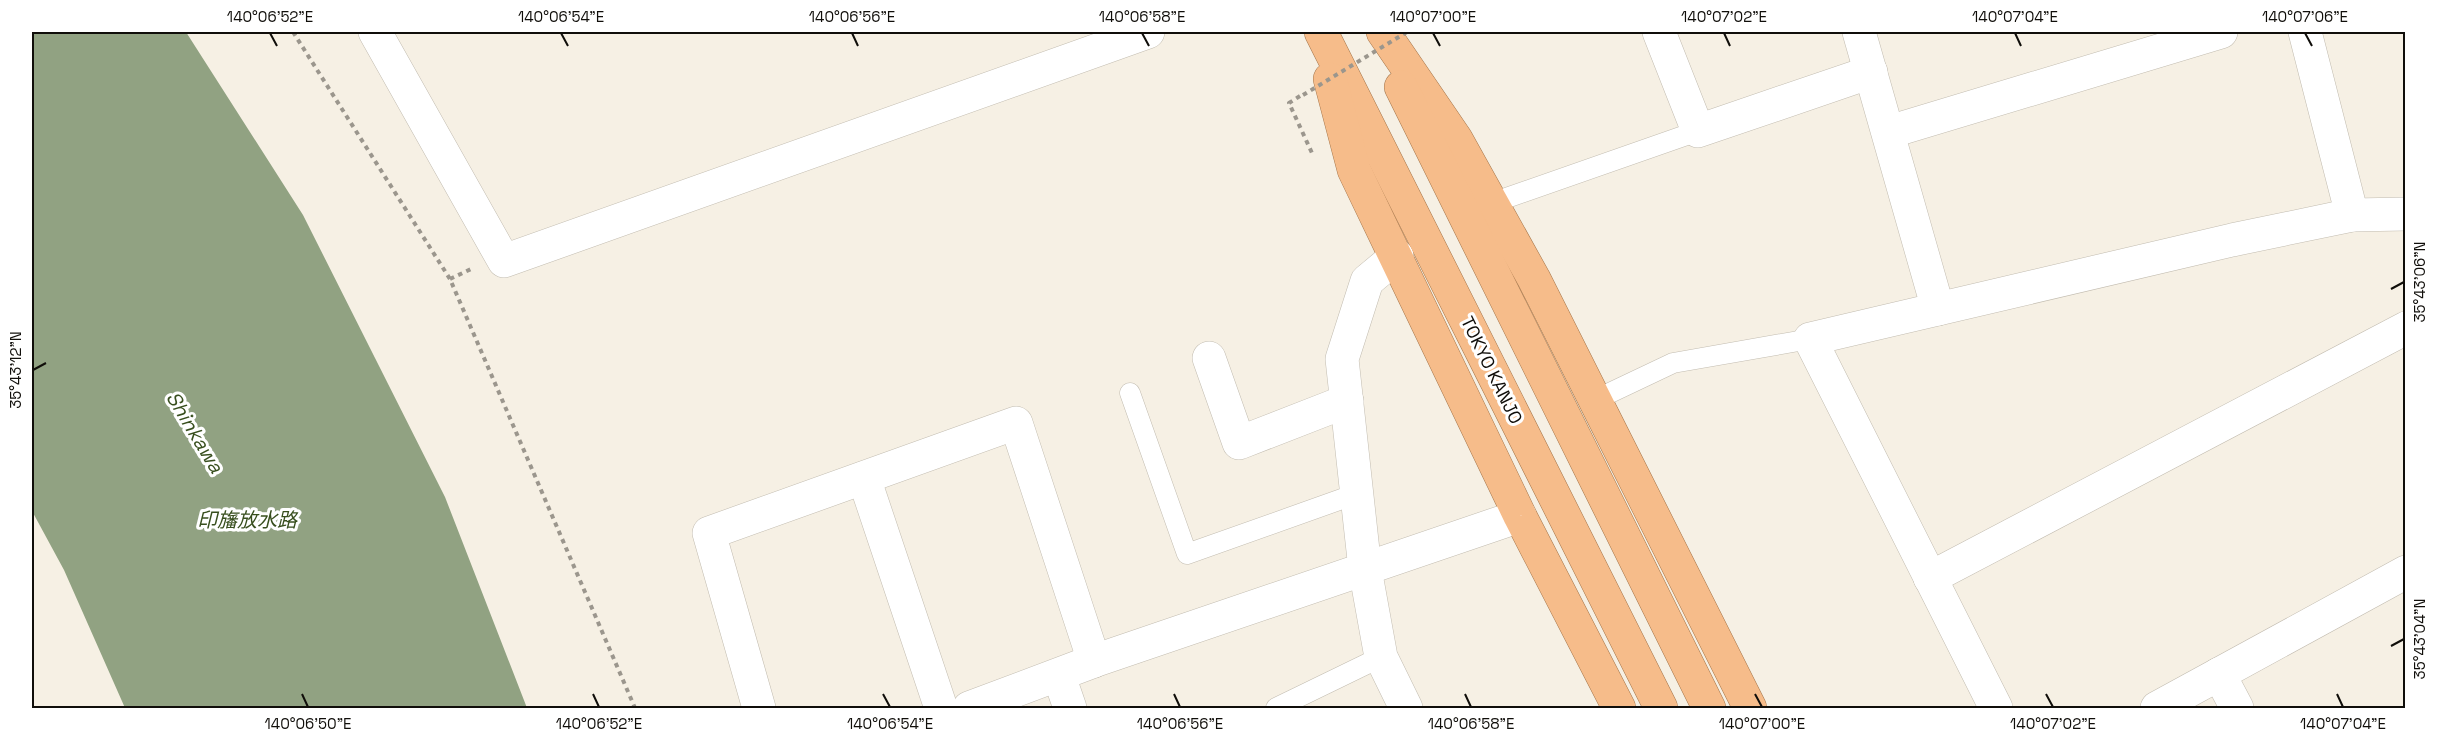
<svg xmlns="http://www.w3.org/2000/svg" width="2437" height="740" font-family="'Space Grotesk','Noto Sans JP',sans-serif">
	<rect width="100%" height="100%" fill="#f6f0e4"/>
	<path fill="#91a282" d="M 32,32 L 186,32 L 303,215 L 445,497 L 527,708 L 125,708 L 64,570 L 32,511 Z"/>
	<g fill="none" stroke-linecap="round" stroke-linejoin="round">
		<defs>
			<g id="service">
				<path d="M 1492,203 L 1698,131"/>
				<path d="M 1130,393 L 1187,554 L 1356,494"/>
				<path d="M 1595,400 L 1673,363 L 1810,339"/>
				<path d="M 1276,708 L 1381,657"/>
			</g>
			<g id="minor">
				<path d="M 375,32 L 504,261 L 1148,32"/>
				<path d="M 1659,32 L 1698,131 L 1871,72"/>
				<path d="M 1859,32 L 1938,309"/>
				<path d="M 2305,32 L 2352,215"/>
				<path d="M 1889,132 L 2221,32"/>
				<path d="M 1397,256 L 1367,281 L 1342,359 L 1365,569 L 1381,657 L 1406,708"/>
				<path d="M 1209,358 L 1239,443 L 1347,401"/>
				<path d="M 864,478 L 941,708"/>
				<path d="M 1930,578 L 2406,328"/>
				<path d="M 2219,674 L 2237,708"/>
				<path d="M 1059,676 L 1070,708"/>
				<path d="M 759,708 L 709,533 L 1016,423 L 1094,661"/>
				<path d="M 969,708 L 1094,661 L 1520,516"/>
				<path d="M 1996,708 L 1810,339 L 2232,240 L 2352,215 L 2406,214"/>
				<path d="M 2157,708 L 2406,572"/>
			</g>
			<g id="trunk">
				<path d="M 1321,32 L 1661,708"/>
				<path d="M 1383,32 L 1456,139 L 1534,279 L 1750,708"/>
				<path d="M 1330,79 L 1354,170 L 1520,516 L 1619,708"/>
				<path d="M 1401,87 L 1709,708"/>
			</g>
		</defs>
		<use href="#service" stroke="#c2bcb0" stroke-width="21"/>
		<use href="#minor" stroke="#c2bcb0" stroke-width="34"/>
		<use href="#trunk" stroke="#a4754a" stroke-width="34"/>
		<g stroke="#9b968d" stroke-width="4" stroke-dasharray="4.5 4.5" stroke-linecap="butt">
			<path d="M 293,32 L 450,279 L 635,708"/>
			<path d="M 1300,96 L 1289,103 L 1312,153"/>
			<path d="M 450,279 L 471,269"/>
		</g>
		<use href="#service" stroke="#fff" stroke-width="20"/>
		<use href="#minor" stroke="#fff" stroke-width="33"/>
		<use href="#trunk" stroke="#f6bc8a" stroke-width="33"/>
		<path stroke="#9b968d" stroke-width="4" stroke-dasharray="4.5 4.5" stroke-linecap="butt" d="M 1303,95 L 1407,32"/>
	</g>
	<path fill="none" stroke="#100e0a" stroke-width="2" d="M 270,33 L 277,46M 561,33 L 568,46M 852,33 L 858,46M 1142,33 L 1149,46M 1433,33 L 1440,46M 1724,33 L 1730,46M 2015,33 L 2021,46M 2305,33 L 2312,46M 2391,289 L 2404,282M 33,370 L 46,363M 2391,646 L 2404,639M 302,694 L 308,707M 593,694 L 599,707M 883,694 L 890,707M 1174,694 L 1180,707M 1465,694 L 1471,707M 1755,694 L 1762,707M 2046,694 L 2053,707M 2337,694 L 2343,707"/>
	<g text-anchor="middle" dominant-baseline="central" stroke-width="6" stroke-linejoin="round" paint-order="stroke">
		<g font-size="18" fill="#100e0a" stroke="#fff">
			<text transform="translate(1492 370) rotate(64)">TOKYO KANJO</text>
		</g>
		<g font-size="20" font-style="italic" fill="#384f1e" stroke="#fff">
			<text transform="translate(195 432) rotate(59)">Shinkawa</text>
			<text x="247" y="520">印旛放水路</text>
		</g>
	</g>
	<rect width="2437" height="740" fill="none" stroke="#ffffff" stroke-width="66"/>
	<rect x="33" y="33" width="2371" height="674" fill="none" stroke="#100e0a" stroke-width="2"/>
	<g font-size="15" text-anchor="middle" fill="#100e0a">
		<text x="270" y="22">140°06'52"E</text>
		<text x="561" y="22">140°06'54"E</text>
		<text x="852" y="22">140°06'56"E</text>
		<text x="1142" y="22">140°06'58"E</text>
		<text x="1433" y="22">140°07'00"E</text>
		<text x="1724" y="22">140°07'02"E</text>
		<text x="2015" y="22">140°07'04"E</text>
		<text x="2305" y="22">140°07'06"E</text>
		<text transform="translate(2420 282) rotate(-90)" y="5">35°43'06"N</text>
		<text transform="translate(16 370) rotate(-90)" y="5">35°43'12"N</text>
		<text transform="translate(2420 639) rotate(-90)" y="5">35°43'04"N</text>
		<text x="308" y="729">140°06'50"E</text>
		<text x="599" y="729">140°06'52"E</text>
		<text x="890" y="729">140°06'54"E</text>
		<text x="1180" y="729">140°06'56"E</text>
		<text x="1471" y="729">140°06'58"E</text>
		<text x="1762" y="729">140°07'00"E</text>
		<text x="2053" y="729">140°07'02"E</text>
		<text x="2343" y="729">140°07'04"E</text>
	</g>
</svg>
